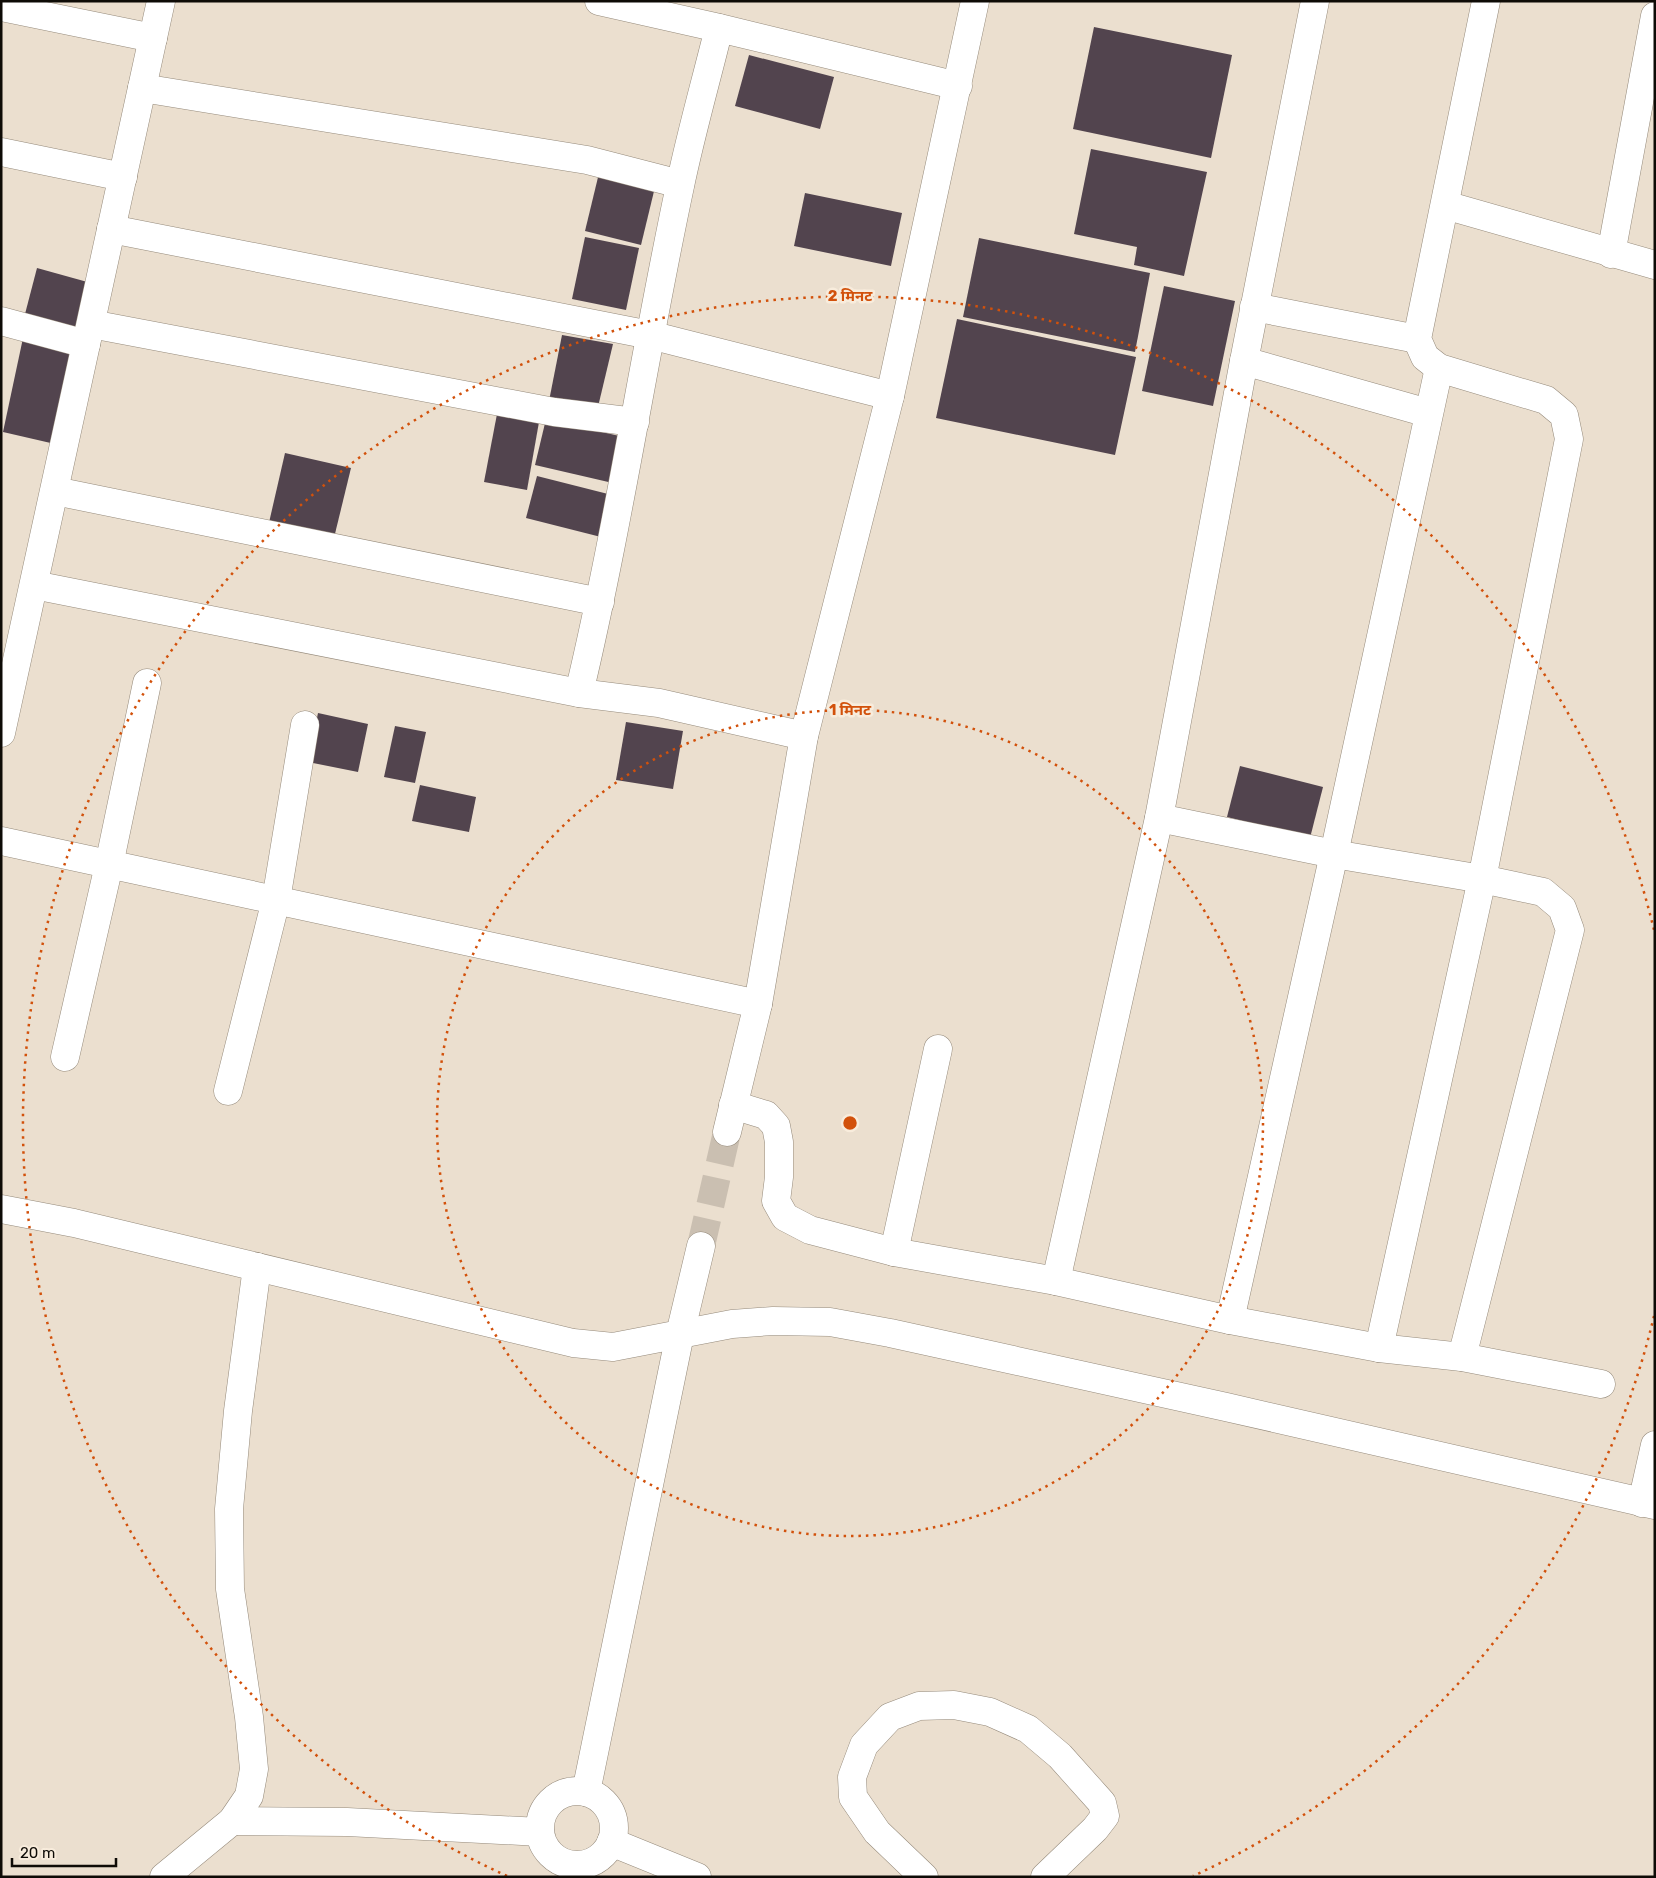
<svg xmlns="http://www.w3.org/2000/svg" width="1656" height="1878" font-family="Rubik,'Noto Sans Devanagari',sans-serif">
	<rect width="100%" height="100%" fill="#ebdfcf"/>
	<g fill="#52444e">
		<path d="M 1094,27 L 1232,55 L 1211,158 L 1073,129 Z"/>
		<path d="M 749,55 L 834,77 L 820,129 L 735,106 Z"/>
		<path d="M 1091,149 L 1207,172 L 1184,276 L 1134,265 L 1137,247 L 1074,234 Z"/>
		<path d="M 600,169 L 656,183 L 641,245 L 585,231 Z"/>
		<path d="M 805,193 L 902,213 L 891,266 L 794,246 Z"/>
		<path d="M 585,237 L 639,248 L 626,310 L 572,299 Z"/>
		<path d="M 979,238 L 1150,273 L 1135,352 L 963,317 Z"/>
		<path d="M 37,268 L 91,283 L 79,328 L 25,314 Z"/>
		<path d="M 1164,286 L 1235,301 L 1213,406 L 1142,391 Z"/>
		<path d="M 957,319 L 1136,357 L 1115,455 L 936,418 Z"/>
		<path d="M 562,335 L 613,344 L 597,411 L 549,401 Z"/>
		<path d="M 23,338 L 75,349 L 55,444 L 3,432 Z"/>
		<path d="M 497,414 L 539,422 L 527,490 L 484,482 Z"/>
		<path d="M 546,419 L 628,438 L 617,484 L 535,465 Z"/>
		<path d="M 285,453 L 351,468 L 333,542 L 268,527 Z"/>
		<path d="M 537,476 L 612,495 L 601,537 L 526,518 Z"/>
		<path d="M 318,713 L 368,724 L 358,772 L 308,762 Z"/>
		<path d="M 626,722 L 683,731 L 673,789 L 616,780 Z"/>
		<path d="M 395,726 L 426,732 L 415,783 L 384,777 Z"/>
		<path d="M 1240,766 L 1323,787 L 1310,838 L 1227,817 Z"/>
		<path d="M 420,785 L 476,797 L 469,832 L 412,821 Z"/>
	</g>
	<g fill="none" stroke-linecap="round" stroke-linejoin="round">
		<path stroke="#cabfb1" stroke-width="28" stroke-dasharray="28 14" stroke-linecap="butt" d="M 701,1246 L 727,1132"/>
		<defs>
			<g id="minor">
				<path d="M 599,1 L 719,28 L 958,86"/>
				<path d="M 1,7 L 153,38"/>
				<path d="M 142,88 L 587,160 L 680,184"/>
				<path d="M 1,152 L 123,177"/>
				<path d="M 1445,205 L 1655,265"/>
				<path d="M 111,229 L 650,335 L 890,396"/>
				<path d="M 1611,254 L 1655,16"/>
				<path d="M 1254,307 L 1417,339"/>
				<path d="M 1,321 L 86,344"/>
				<path d="M 91,324 L 554,412 L 635,422"/>
				<path d="M 1244,361 L 1428,413"/>
				<path d="M 55,491 L 600,602"/>
				<path d="M 34,585 L 579,693 L 659,703 L 804,736"/>
				<path d="M 579,693 C 619,525 644,354 680,186 C 691,133 706,81 719,28"/>
				<path d="M 1,733 L 161,1"/>
				<path d="M 1159,818 L 1334,854 L 1482,879 L 1543,892 L 1562,908 L 1570,930 L 1462,1357"/>
				<path d="M 1,841 L 758,1004"/>
				<path d="M 65,1057 L 109,865 L 147,683"/>
				<path d="M 228,1091 L 276,900 L 305,725"/>
				<path d="M 733,1105 L 766,1115 L 776,1126 L 779,1142 L 779,1177 L 776,1201 L 785,1217 L 810,1230 L 894,1252 L 1056,1281 L 1230,1320 L 1379,1348 L 1462,1357 L 1601,1384"/>
				<path d="M 727,1132 L 758,1004 L 804,736 L 890,396 L 975,1"/>
				<path d="M 1,1209 L 74,1223 L 573,1343 L 613,1347 L 732,1324 L 773,1321 L 830,1322 L 890,1333 L 1226,1407 L 1655,1505"/>
				<path d="M 894,1252 L 938,1049"/>
				<path d="M 1056,1281 L 1159,818 L 1244,361 L 1315,1"/>
				<path d="M 1230,1320 L 1334,854 L 1439,368"/>
				<path d="M 1379,1348 L 1482,879 L 1569,439 L 1564,415 L 1546,400 L 1439,368 L 1425,357 L 1417,339 L 1486,1"/>
				<path d="M 1642,1503 L 1655,1445"/>
				<circle cx="577" cy="1828" r="37"/>
				<path d="M 586,1792 L 680,1334 L 701,1246"/>
				<path d="M 232,1821 L 347,1822 L 540,1832"/>
				<path d="M 611,1842 L 697,1877"/>
				<path d="M 164,1877 L 232,1821 L 249,1796 L 254,1769 L 249,1717 L 230,1589 L 229,1509 L 238,1411 L 257,1267"/>
				<path d="M 924,1877 L 877,1832 L 853,1797 L 852,1777 L 864,1745 L 890,1717 L 919,1706 L 954,1705 L 990,1712 L 1028,1729 L 1060,1756 L 1102,1803 L 1105,1816 L 1095,1829 L 1045,1877"/>
			</g>
		</defs>
		<use href="#minor" stroke="#958a7b" stroke-width="29"/>
		<use href="#minor" stroke="#fff" stroke-width="28"/>
	</g>
	<g fill="none" stroke="#d2510b" stroke-width="2.5" stroke-dasharray="2.5 5">
		<circle cx="850" cy="1123" r="413"/>
		<path d="M1654 1316A827 827 0 0 1 1193 1876M507 1876A827 827 0 1 1 1654 930"/>
	</g>
	<circle cx="850" cy="1123" r="8" fill="#d2510b" stroke="#f8ecdc" stroke-width="2.5"/>
	<g font-size="15" text-anchor="middle" font-weight="bold" fill="#d2510b" stroke="#f8ecdc" stroke-width="5" stroke-linejoin="round" paint-order="stroke">
		<text x="850" y="301">2 मिनट</text>
		<text x="850" y="715">1 मिनट</text>
	</g>
	<rect width="1656" height="1878" fill="none" stroke="#0e0b06" stroke-width="5"/>
	<path d="M12 1858v8h104v-8" fill="none" stroke="#0e0b06" stroke-width="2.5"/>
	<text x="20" y="1858" font-size="15" fill="#0e0b06" stroke="#f8ecdc" stroke-width="4" paint-order="stroke">20 m</text>
</svg>
